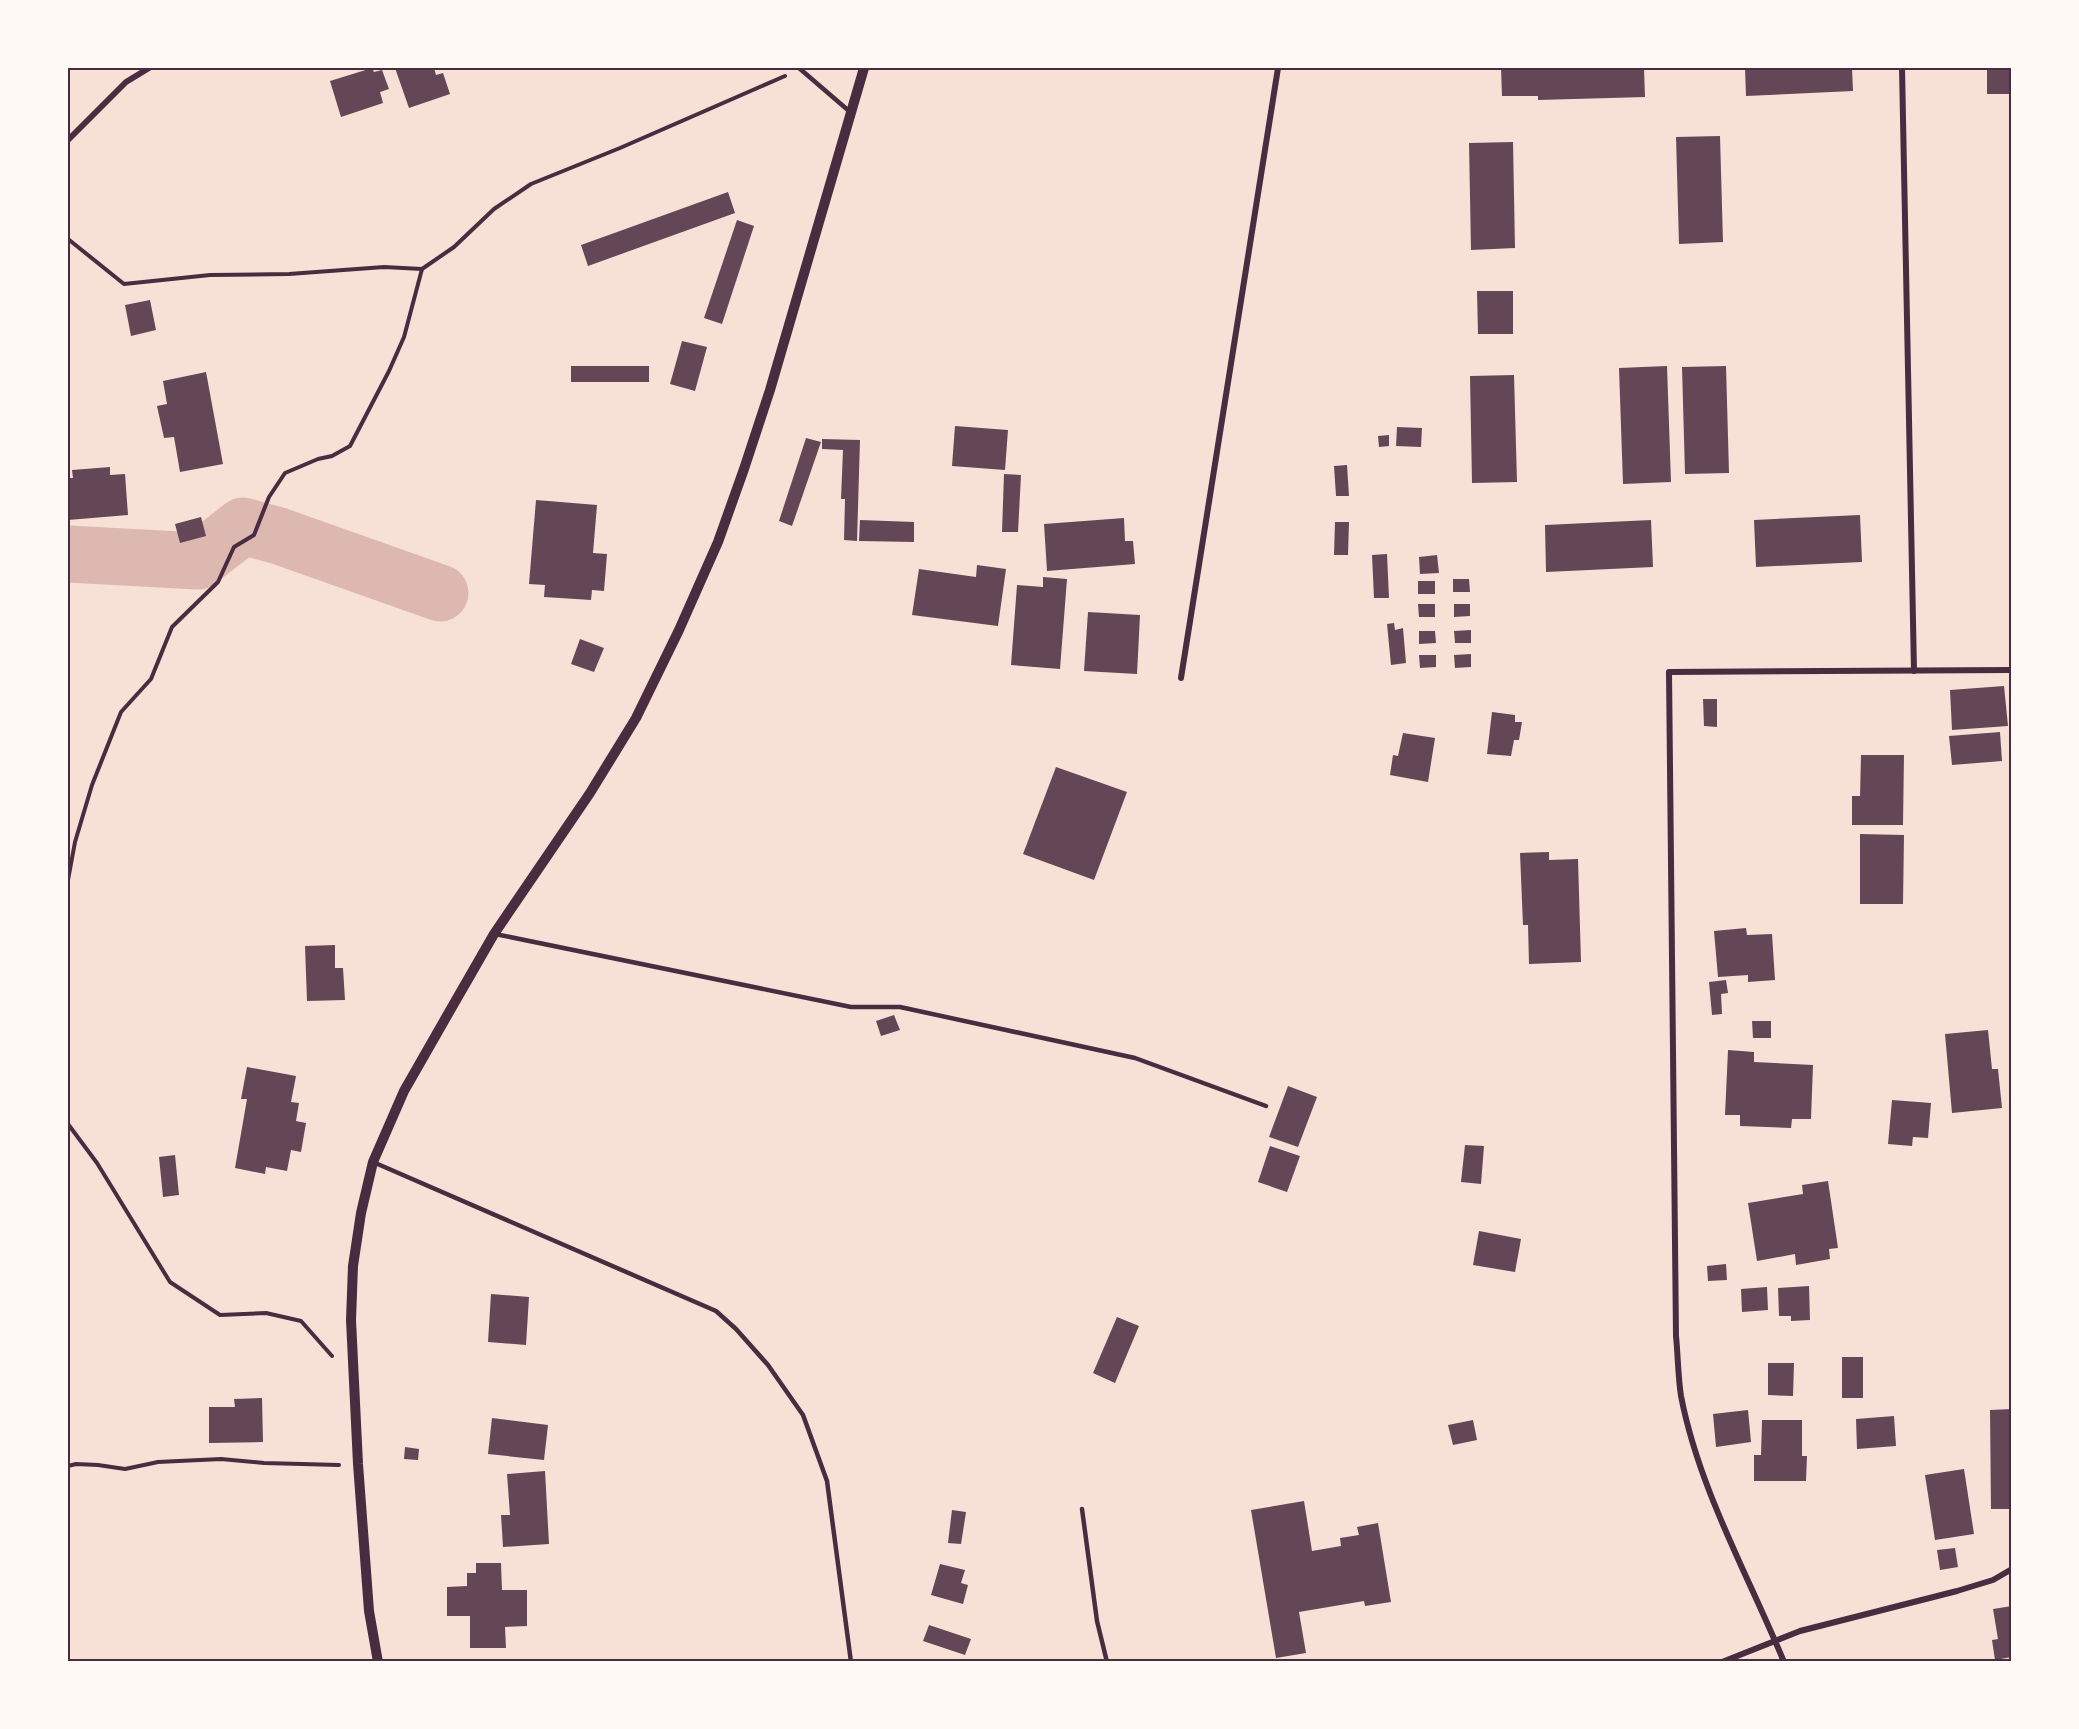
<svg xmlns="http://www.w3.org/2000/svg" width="2079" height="1729" font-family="Mulish,sans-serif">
	<rect width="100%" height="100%" fill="#f7e1d7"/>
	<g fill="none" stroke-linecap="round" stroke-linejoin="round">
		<path stroke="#dcb8b0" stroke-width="57" d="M 68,554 L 198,561 L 243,526 L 279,536 L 440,593"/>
	</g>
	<g fill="#644757">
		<path d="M 372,68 L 374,72 L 382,70 L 389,89 L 380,92 L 383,103 L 341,117 L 330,81 Z"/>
		<path d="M 395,68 L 434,68 L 436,75 L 443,73 L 450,94 L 409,108 Z"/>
		<path d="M 1501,68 L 1644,68 L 1645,97 L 1538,100 L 1538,96 L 1502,96 Z"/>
		<path d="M 1745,68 L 1852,68 L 1853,91 L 1746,96 Z"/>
		<rect x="1987" y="68" width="23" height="26"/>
		<path d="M 1720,136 L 1723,242 L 1679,244 L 1676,137 Z"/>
		<path d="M 1513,142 L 1515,248 L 1471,250 L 1469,143 Z"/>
		<path d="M 728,192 L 735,213 L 588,266 L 581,245 Z"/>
		<path d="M 737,220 L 754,226 L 722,324 L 704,318 Z"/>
		<path d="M 1477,291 L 1513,291 L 1513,334 L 1478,334 Z"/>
		<path d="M 150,300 L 156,330 L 131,336 L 125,305 Z"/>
		<path d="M 682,341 L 707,347 L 695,391 L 670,384 Z"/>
		<rect x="571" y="366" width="78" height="16"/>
		<path d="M 1667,366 L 1671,482 L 1623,484 L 1619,368 Z"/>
		<path d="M 1726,366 L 1729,473 L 1685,474 L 1682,367 Z"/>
		<path d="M 206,372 L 223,464 L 180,472 L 174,437 L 164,438 L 157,406 L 167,404 L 163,381 Z"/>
		<path d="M 1514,375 L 1517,482 L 1472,483 L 1470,376 Z"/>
		<path d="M 955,426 L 1008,430 L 1005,470 L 952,466 Z"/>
		<path d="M 1397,427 L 1422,428 L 1421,447 L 1396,446 Z"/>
		<path d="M 1389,435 L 1389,446 L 1379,447 L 1378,436 Z"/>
		<path d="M 806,438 L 821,442 L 792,526 L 779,521 Z"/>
		<path d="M 822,439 L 860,440 L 857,541 L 844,540 L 845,499 L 841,499 L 843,450 L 822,449 Z"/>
		<path d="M 1347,465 L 1349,496 L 1336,496 L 1334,466 Z"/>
		<path d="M 110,467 L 110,475 L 125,474 L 128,515 L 68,520 L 68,478 L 73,478 L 72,470 Z"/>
		<path d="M 1004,474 L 1021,475 L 1018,532 L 1002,532 Z"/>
		<path d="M 536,500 L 597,505 L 593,553 L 607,554 L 604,591 L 592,590 L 591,600 L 544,597 L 545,585 L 529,584 Z"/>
		<path d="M 1860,515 L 1862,562 L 1756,567 L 1754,520 Z"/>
		<path d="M 201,517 L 206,536 L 180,543 L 175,524 Z"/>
		<path d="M 1124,518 L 1125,541 L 1133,541 L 1135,564 L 1047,571 L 1044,524 Z"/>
		<path d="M 860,520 L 914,522 L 914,542 L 859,541 Z"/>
		<path d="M 1651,520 L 1653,567 L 1546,572 L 1545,525 Z"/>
		<path d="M 1335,522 L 1349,522 L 1348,555 L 1334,555 Z"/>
		<path d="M 1387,554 L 1389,598 L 1374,598 L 1372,555 Z"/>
		<path d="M 1437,555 L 1439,573 L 1420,574 L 1419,557 Z"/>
		<path d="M 977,565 L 1006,569 L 998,626 L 912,615 L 919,569 L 976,577 Z"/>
		<path d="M 1043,577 L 1067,579 L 1060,669 L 1011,665 L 1017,585 L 1043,587 Z"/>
		<path d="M 1453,579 L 1469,579 L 1470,592 L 1453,592 Z"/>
		<rect x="1418" y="581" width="17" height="13"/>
		<path d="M 1418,604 L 1435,604 L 1435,617 L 1419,617 Z"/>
		<path d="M 1454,604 L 1470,604 L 1470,616 L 1454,617 Z"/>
		<path d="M 1088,612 L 1140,615 L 1137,674 L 1084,671 Z"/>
		<path d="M 1394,623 L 1395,630 L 1403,628 L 1406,663 L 1391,665 L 1387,624 Z"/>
		<path d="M 1471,630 L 1471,643 L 1455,643 L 1454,631 Z"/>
		<path d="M 1419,631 L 1435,631 L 1436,643 L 1419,644 Z"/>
		<path d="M 580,639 L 604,648 L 594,672 L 571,664 Z"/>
		<path d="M 1471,654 L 1471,667 L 1455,668 L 1454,655 Z"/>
		<path d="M 1419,655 L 1436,655 L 1436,667 L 1420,668 Z"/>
		<path d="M 2004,686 L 2008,726 L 1952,730 L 1950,690 Z"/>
		<path d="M 1703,699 L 1717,699 L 1717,727 L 1704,726 Z"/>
		<path d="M 1492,712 L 1515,715 L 1515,722 L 1522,722 L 1519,740 L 1514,740 L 1511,756 L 1487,754 Z"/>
		<path d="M 2000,732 L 2002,761 L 1952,765 L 1949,736 Z"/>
		<path d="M 1403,733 L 1435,738 L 1428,782 L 1390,775 L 1393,755 L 1398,756 Z"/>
		<path d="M 1861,755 L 1904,755 L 1903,825 L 1852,825 L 1852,796 L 1860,796 Z"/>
		<path d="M 1056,767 L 1127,792 L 1094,880 L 1023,854 Z"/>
		<path d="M 1860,834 L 1904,835 L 1903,904 L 1860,904 Z"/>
		<path d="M 1549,852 L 1549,860 L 1578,859 L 1581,962 L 1529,964 L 1528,925 L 1523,925 L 1520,853 Z"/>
		<path d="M 1746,928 L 1747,935 L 1772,934 L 1775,980 L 1748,982 L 1748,975 L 1718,977 L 1714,931 Z"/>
		<path d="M 335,945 L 335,968 L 343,968 L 345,1000 L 307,1001 L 305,946 Z"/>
		<path d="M 1726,980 L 1728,993 L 1721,994 L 1722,1014 L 1712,1015 L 1709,982 Z"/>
		<path d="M 894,1015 L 900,1030 L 881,1036 L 876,1021 Z"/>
		<path d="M 1752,1021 L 1771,1021 L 1771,1038 L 1753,1038 Z"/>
		<path d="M 1988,1030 L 1992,1069 L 1998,1069 L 2002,1108 L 1952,1113 L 1945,1034 Z"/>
		<path d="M 1728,1050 L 1754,1052 L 1754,1062 L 1813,1065 L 1811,1119 L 1792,1119 L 1791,1128 L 1740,1126 L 1740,1115 L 1725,1115 Z"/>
		<path d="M 247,1067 L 296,1076 L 291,1102 L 299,1103 L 296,1121 L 306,1123 L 301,1152 L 291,1150 L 287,1171 L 266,1167 L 265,1174 L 235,1168 L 247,1099 L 241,1099 Z"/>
		<path d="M 1288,1086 L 1317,1097 L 1298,1147 L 1269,1137 Z"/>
		<path d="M 1892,1100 L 1931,1103 L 1928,1138 L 1913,1137 L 1912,1146 L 1888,1144 Z"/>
		<path d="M 1465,1145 L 1484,1146 L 1481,1184 L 1461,1182 Z"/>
		<path d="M 1270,1146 L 1300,1156 L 1287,1192 L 1258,1182 Z"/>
		<path d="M 175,1155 L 179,1195 L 163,1197 L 159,1157 Z"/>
		<path d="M 1828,1181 L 1838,1248 L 1829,1249 L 1830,1259 L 1796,1265 L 1795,1254 L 1757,1261 L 1748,1203 L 1803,1194 L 1802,1185 Z"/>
		<path d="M 1479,1231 L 1521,1239 L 1515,1272 L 1473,1265 Z"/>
		<path d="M 1726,1264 L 1727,1280 L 1708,1281 L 1707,1266 Z"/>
		<path d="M 1809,1286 L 1810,1320 L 1791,1321 L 1791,1316 L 1779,1316 L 1778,1288 Z"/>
		<path d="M 1767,1287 L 1768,1310 L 1742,1312 L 1741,1289 Z"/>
		<path d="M 491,1294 L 529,1297 L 526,1345 L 488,1342 Z"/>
		<path d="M 1117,1317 L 1139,1326 L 1115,1383 L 1093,1373 Z"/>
		<rect x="1842" y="1357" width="21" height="41"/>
		<path d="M 1768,1363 L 1794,1363 L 1793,1396 L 1768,1395 Z"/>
		<path d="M 262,1398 L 263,1442 L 209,1443 L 209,1407 L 235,1407 L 234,1399 Z"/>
		<path d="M 2012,1409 L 2012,1509 L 1991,1509 L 1990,1410 Z"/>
		<path d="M 1748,1410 L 1751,1442 L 1716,1447 L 1713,1414 Z"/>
		<path d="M 1894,1416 L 1896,1446 L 1857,1449 L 1856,1419 Z"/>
		<path d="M 492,1418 L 548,1425 L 544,1460 L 488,1454 Z"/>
		<path d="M 1473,1420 L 1477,1440 L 1453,1445 L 1448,1425 Z"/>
		<path d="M 1762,1420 L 1802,1420 L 1802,1456 L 1807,1456 L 1806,1481 L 1754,1481 L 1754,1455 L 1761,1455 Z"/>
		<path d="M 405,1447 L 419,1449 L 418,1460 L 404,1459 Z"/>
		<path d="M 1964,1469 L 1974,1534 L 1935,1540 L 1925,1475 Z"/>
		<path d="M 545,1471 L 549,1544 L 503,1547 L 501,1515 L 510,1515 L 507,1474 Z"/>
		<path d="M 1304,1501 L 1312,1551 L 1341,1546 L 1340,1538 L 1359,1535 L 1357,1527 L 1378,1523 L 1391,1602 L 1365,1606 L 1364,1601 L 1299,1612 L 1306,1653 L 1276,1658 L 1251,1510 Z"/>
		<path d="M 952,1510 L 966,1512 L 961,1544 L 948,1543 Z"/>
		<path d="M 1955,1548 L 1958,1567 L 1940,1570 L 1937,1550 Z"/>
		<path d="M 476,1563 L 501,1563 L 502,1590 L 527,1590 L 527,1626 L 505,1627 L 506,1648 L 470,1648 L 470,1616 L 447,1616 L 447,1587 L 467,1586 L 467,1573 L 476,1573 Z"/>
		<path d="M 940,1564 L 965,1570 L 961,1583 L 968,1585 L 963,1604 L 931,1595 Z"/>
		<path d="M 2012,1606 L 2012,1657 L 1995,1660 L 1992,1640 L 1998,1639 L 1993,1609 Z"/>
		<path d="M 929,1625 L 971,1639 L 965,1655 L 923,1641 Z"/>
	</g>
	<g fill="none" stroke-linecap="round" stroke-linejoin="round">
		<g stroke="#4a2c40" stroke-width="4">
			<path d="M 68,239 L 124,284 L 210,275 L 289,274 L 384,267 L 422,269"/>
			<path d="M 68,880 L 75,842 L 92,785 L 121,712 L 151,679 L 172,627 L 218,582 L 234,547 L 254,535 L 269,497 L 285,473 L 318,459 L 332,456 L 350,446 L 389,371 L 404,337 L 422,269 L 454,247 L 494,209 L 531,184 L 620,148 L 785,76"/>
			<path d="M 68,1124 L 97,1163 L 170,1282 L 220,1315 L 266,1313 L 301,1321 L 332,1356"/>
			<path d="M 68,1466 L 76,1464 L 98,1465 L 125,1469 L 158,1462 L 221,1459 L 264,1463 L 339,1465"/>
		</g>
		<g stroke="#4a2c40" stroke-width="4.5">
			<path d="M 799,68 L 849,111"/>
			<path d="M 495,934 L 851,1007 L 900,1007 L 1135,1058 L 1266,1106"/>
			<path d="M 373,1162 L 716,1311 L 736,1329 L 768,1365 L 803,1415 L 827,1481 L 851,1662"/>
			<path d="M 1082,1509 L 1097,1621 L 1107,1662"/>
		</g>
		<g stroke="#4a2c40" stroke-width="6">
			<path d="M 1902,68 L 1914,671"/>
			<path d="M 68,140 L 126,82 L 149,68"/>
			<path d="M 1181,678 L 1278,68"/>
			<path d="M 1722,1662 L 1800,1631 L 1957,1591 L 1993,1580 L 2012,1569"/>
			<path d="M 1784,1662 C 1748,1575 1699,1489 1681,1396 C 1678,1377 1678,1356 1676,1336 L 1669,672 L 2012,670"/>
		</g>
		<path stroke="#4a2c40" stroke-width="10" d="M 378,1662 L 369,1611 L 358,1464 L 351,1320 L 353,1266 L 361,1213 L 373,1162 L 404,1091 L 448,1014 L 494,934 L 590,793 L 636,718 L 679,630 L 718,542 L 744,469 L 770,390 L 864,68"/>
	</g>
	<rect width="2079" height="1729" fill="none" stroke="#fffaf5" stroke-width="138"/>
	<rect x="69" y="69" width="1941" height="1591" fill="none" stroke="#4a2c40" stroke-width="2"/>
</svg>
